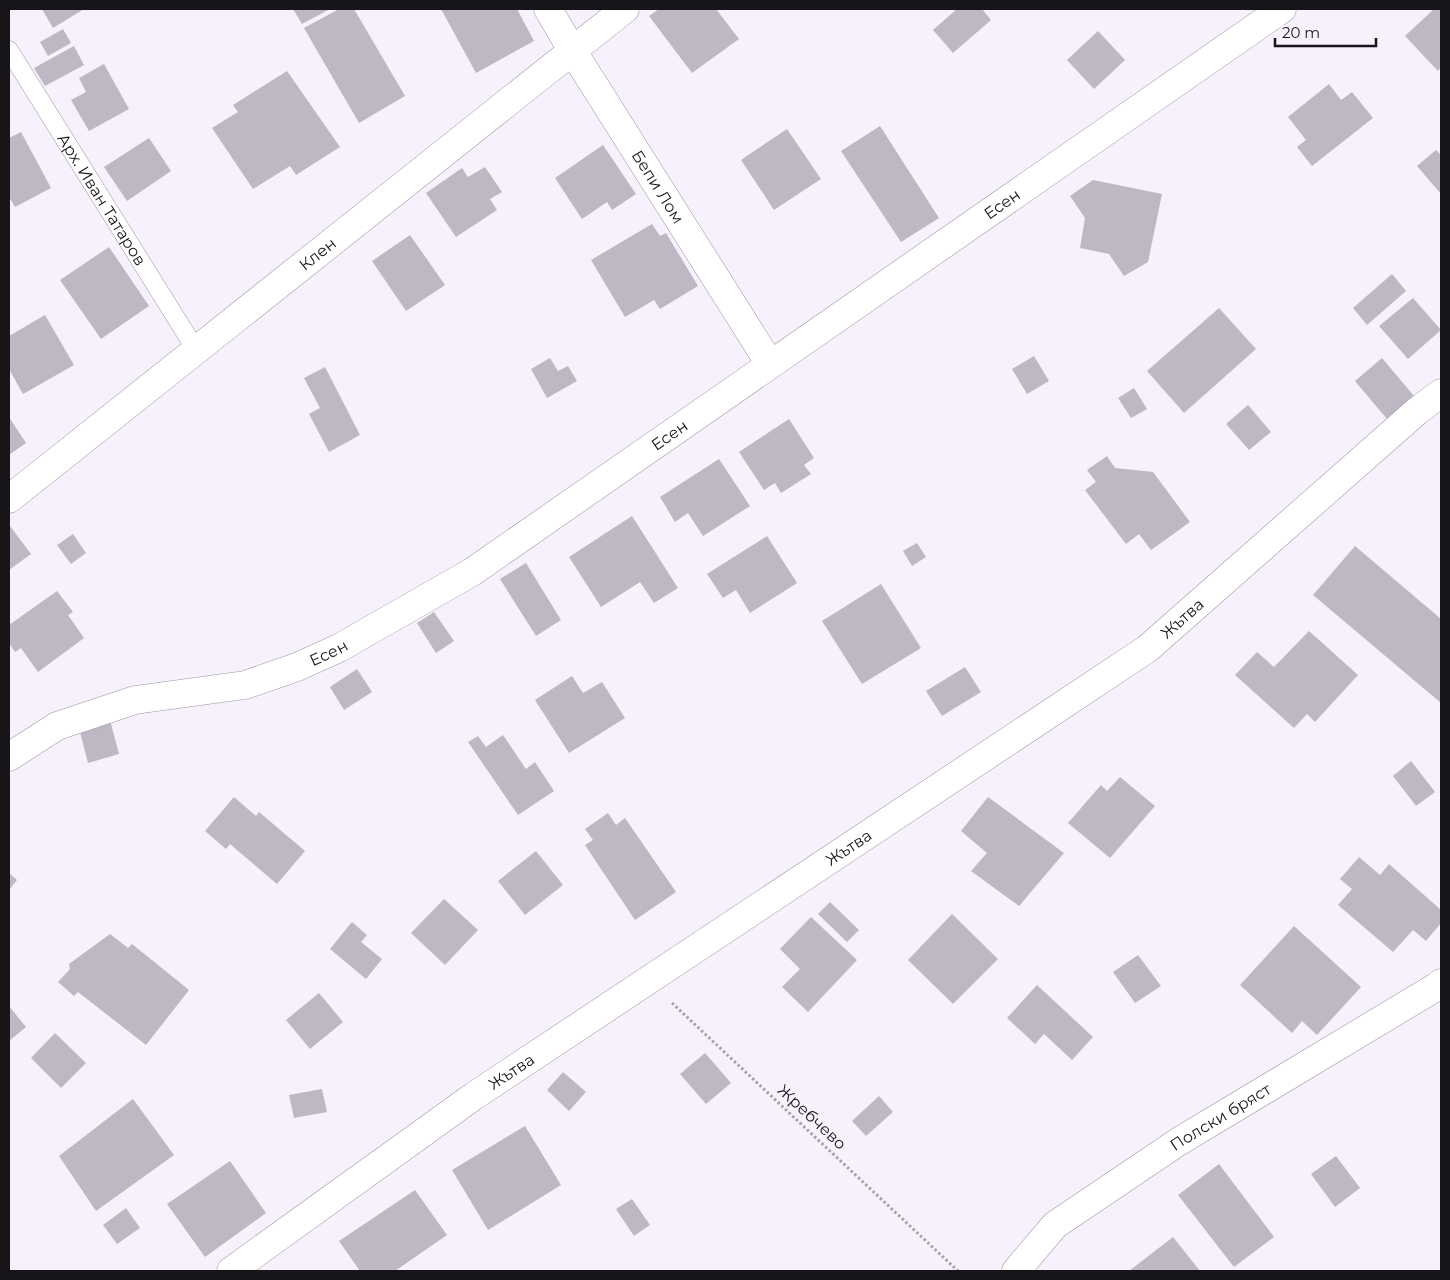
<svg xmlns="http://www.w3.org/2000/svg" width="1450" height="1280" font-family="Montserrat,sans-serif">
	<rect width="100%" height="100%" fill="#f6f1fd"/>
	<g fill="#bdb8c4">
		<path d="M 42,9 L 84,9 L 53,28 Z"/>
		<path d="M 293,9 L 330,9 L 302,24 Z"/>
		<path d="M 339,9 L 354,9 L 405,96 L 359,123 L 304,28 Z"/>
		<path d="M 441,9 L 517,9 L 534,41 L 476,73 Z"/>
		<path d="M 659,9 L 716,9 L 739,39 L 692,73 L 649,16 Z"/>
		<path d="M 957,9 L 982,9 L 991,20 L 953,53 L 933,30 Z"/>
		<path d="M 1434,9 L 1441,9 L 1441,67 L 1438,71 L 1405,36 Z"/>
		<path d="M 63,29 L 71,43 L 48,56 L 40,42 Z"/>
		<path d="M 1098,31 L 1125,60 L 1094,89 L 1067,60 Z"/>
		<path d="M 74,46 L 84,65 L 45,86 L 34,68 Z"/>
		<path d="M 104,64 L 129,109 L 89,131 L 71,100 L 86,92 L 79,78 Z"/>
		<path d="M 287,71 L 340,147 L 296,175 L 290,166 L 253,189 L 212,128 L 238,112 L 233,105 Z"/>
		<path d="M 1329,84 L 1341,100 L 1352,92 L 1373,118 L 1312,166 L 1297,147 L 1306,140 L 1288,117 Z"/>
		<path d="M 880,126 L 939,218 L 901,242 L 841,151 Z"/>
		<path d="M 787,129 L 821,179 L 774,210 L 741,160 Z"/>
		<path d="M 21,132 L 51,188 L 15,207 L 9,197 L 9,138 Z"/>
		<path d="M 149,138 L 171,171 L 127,201 L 104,167 Z"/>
		<path d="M 603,145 L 636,194 L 612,210 L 607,202 L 582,219 L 555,178 Z"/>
		<path d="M 1436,150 L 1441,155 L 1441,194 L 1417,166 Z"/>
		<path d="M 485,167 L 502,192 L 490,199 L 497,210 L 456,237 L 426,193 L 462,168 L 468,177 Z"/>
		<path d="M 1093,180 L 1162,194 L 1148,262 L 1124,276 L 1109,254 L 1080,248 L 1085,218 L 1070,196 Z"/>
		<path d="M 652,224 L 660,236 L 666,233 L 698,286 L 660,309 L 654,300 L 625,317 L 591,260 Z"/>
		<path d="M 410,235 L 445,285 L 406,311 L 372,261 Z"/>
		<path d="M 109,247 L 149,306 L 101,339 L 60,280 Z"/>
		<path d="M 1392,274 L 1406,291 L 1367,325 L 1353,308 Z"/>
		<path d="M 1413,298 L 1441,330 L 1408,359 L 1379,326 Z"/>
		<path d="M 1219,308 L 1256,349 L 1184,413 L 1147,371 Z"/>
		<path d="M 45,315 L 74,365 L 23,394 L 9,369 L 9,336 Z"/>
		<path d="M 1034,356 L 1049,381 L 1027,394 L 1012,369 Z"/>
		<path d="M 550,358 L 558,371 L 568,366 L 577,381 L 547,398 L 531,369 Z"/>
		<path d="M 1382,358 L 1414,396 L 1387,419 L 1355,381 Z"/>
		<path d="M 325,367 L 360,435 L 329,452 L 309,414 L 320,408 L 304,378 Z"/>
		<path d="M 1134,388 L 1147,409 L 1131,418 L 1118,398 Z"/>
		<path d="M 1248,405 L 1271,432 L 1249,450 L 1226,424 Z"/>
		<path d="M 9,417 L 26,443 L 9,455 Z"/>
		<path d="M 789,419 L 814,458 L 804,465 L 811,474 L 781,493 L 775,483 L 764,490 L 739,452 Z"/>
		<path d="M 1107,456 L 1115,468 L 1153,472 L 1190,522 L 1151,550 L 1139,534 L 1126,544 L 1085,490 L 1096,482 L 1087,470 Z"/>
		<path d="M 719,459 L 750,506 L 703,536 L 688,513 L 675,522 L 660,497 Z"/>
		<path d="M 632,516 L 678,588 L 654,603 L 640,582 L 601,607 L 569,557 Z"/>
		<path d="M 10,526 L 31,554 L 9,570 L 9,527 Z"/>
		<path d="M 73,534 L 86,553 L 71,564 L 57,545 Z"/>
		<path d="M 767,536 L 797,583 L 750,613 L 736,590 L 723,598 L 707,574 Z"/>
		<path d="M 917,543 L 926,557 L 912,566 L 903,551 Z"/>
		<path d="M 1355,546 L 1441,619 L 1441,703 L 1313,595 Z"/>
		<path d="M 526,563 L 561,620 L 536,636 L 500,579 Z"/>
		<path d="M 881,584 L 921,648 L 862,684 L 822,621 Z"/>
		<path d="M 57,591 L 73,612 L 68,615 L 84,638 L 38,672 L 21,648 L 15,652 L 9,643 L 9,625 Z"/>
		<path d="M 434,612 L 454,641 L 436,653 L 417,623 Z"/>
		<path d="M 1309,631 L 1358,675 L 1315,722 L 1307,714 L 1294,728 L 1235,675 L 1257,652 L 1274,667 Z"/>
		<path d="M 965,667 L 981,692 L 942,716 L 926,691 Z"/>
		<path d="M 357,669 L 372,692 L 344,710 L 330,687 Z"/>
		<path d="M 572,676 L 583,693 L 602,682 L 625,718 L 569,753 L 535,700 Z"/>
		<path d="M 110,720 L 119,754 L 88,763 L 79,728 Z"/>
		<path d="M 503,735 L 526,769 L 535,762 L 554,791 L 518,815 L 468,742 L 478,736 L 486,747 Z"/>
		<path d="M 1411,761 L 1435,792 L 1416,806 L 1393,776 Z"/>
		<path d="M 1120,777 L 1155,806 L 1110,858 L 1068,823 L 1101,785 L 1107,791 Z"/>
		<path d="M 234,797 L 256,816 L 259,812 L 305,851 L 277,884 L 230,844 L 226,849 L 205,831 Z"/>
		<path d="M 988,797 L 1064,853 L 1019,906 L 971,871 L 987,853 L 961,831 Z"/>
		<path d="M 608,813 L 616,825 L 625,818 L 676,892 L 635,920 L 585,845 L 593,840 L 585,829 Z"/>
		<path d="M 536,851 L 563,885 L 525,915 L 498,881 Z"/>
		<path d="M 1359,857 L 1380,875 L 1389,864 L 1441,910 L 1441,923 L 1426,941 L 1413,930 L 1393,952 L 1338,905 L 1352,889 L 1340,879 Z"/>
		<path d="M 9,873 L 17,880 L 9,890 Z"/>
		<path d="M 444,899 L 478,930 L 445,965 L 411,933 Z"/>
		<path d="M 830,902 L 859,930 L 847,942 L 818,914 Z"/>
		<path d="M 952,914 L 998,959 L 953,1004 L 908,960 Z"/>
		<path d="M 811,917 L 857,960 L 808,1012 L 782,987 L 800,969 L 780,949 Z"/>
		<path d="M 352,922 L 367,935 L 361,942 L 382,959 L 366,979 L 330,949 Z"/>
		<path d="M 1294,926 L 1361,987 L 1317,1035 L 1302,1021 L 1292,1033 L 1240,985 Z"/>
		<path d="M 110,934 L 128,948 L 132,944 L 189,990 L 146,1045 L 78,992 L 74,996 L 58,982 L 70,969 L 69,964 Z"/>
		<path d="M 1138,955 L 1161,986 L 1135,1003 L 1113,972 Z"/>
		<path d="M 1037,985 L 1093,1037 L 1072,1060 L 1044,1034 L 1035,1044 L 1007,1018 Z"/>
		<path d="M 319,993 L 343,1022 L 310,1049 L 286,1020 Z"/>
		<path d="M 9,1006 L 26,1027 L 9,1041 Z"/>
		<path d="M 55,1033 L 86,1063 L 61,1088 L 31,1058 Z"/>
		<path d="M 705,1053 L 731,1083 L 706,1104 L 680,1074 Z"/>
		<path d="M 563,1072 L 586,1092 L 569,1111 L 547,1090 Z"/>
		<path d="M 322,1089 L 327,1112 L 294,1118 L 289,1095 Z"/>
		<path d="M 879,1096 L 893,1112 L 866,1136 L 852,1121 Z"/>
		<path d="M 133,1099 L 174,1155 L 96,1211 L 59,1156 Z"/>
		<path d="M 525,1126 L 561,1185 L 488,1230 L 452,1170 Z"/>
		<path d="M 1336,1156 L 1360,1188 L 1335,1207 L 1311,1174 Z"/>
		<path d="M 230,1161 L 266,1213 L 205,1257 L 167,1204 Z"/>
		<path d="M 1219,1164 L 1274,1237 L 1234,1267 L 1178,1195 Z"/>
		<path d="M 415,1190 L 447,1235 L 395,1271 L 360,1271 L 339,1241 Z"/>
		<path d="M 632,1199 L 650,1225 L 634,1236 L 616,1209 Z"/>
		<path d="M 126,1208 L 140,1228 L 117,1244 L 103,1225 Z"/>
		<path d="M 1173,1237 L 1200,1271 L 1129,1271 Z"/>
	</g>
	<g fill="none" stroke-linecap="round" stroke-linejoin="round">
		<defs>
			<g id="service">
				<path id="s1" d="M 9,50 L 196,350"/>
			</g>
			<g id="minor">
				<path id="s2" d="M 548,9 L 572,50 L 770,364"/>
				<path id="s3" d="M 9,499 L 625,9"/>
				<path id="s4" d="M 9,757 L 57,726 L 135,700 L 245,685 L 297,667 L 339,648 L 472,572 L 1282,9"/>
				<path id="s5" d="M 231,1271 L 474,1096 L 1147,649 L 1416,412 L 1441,393"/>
				<path id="s6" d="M 1016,1271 L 1055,1225 L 1178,1142 L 1436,987 L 1441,983"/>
			</g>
		</defs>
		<use href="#service" stroke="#9c97a2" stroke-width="19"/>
		<use href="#minor" stroke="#9c97a2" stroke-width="29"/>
		<path stroke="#a6a2ab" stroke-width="3" stroke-dasharray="2.5 2.5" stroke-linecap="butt" d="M 672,1003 L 958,1271"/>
		<use href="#service" stroke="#fff" stroke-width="18"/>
		<use href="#minor" stroke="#fff" stroke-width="28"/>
	</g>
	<g text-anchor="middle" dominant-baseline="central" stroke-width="5" stroke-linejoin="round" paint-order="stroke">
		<g font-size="16" fill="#171519" stroke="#f6f1fd">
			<text stroke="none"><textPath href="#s2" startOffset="209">Бепи Лом</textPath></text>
			<text stroke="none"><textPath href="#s1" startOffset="176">Арх. Иван Татаров</textPath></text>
			<text stroke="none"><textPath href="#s4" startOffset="1150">Есен</textPath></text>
			<text stroke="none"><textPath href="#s3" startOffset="394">Клен</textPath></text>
			<text stroke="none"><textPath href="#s4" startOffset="745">Есен</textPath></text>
			<text stroke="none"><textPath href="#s5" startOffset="1154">Жътва</textPath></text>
			<text stroke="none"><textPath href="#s4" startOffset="340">Есен</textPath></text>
			<text stroke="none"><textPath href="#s5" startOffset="749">Жътва</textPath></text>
			<text stroke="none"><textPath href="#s5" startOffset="344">Жътва</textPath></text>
			<text transform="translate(812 1117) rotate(43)">Жребчево</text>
			<text stroke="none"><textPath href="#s6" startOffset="258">Полски бряст</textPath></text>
		</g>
	</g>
	<rect width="1450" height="1280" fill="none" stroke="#171519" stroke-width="20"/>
	<path d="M1275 38v8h101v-8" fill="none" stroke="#171519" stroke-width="2.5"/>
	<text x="1282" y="38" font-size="15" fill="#171519" stroke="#f6f1fd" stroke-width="4" paint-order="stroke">20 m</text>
</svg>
